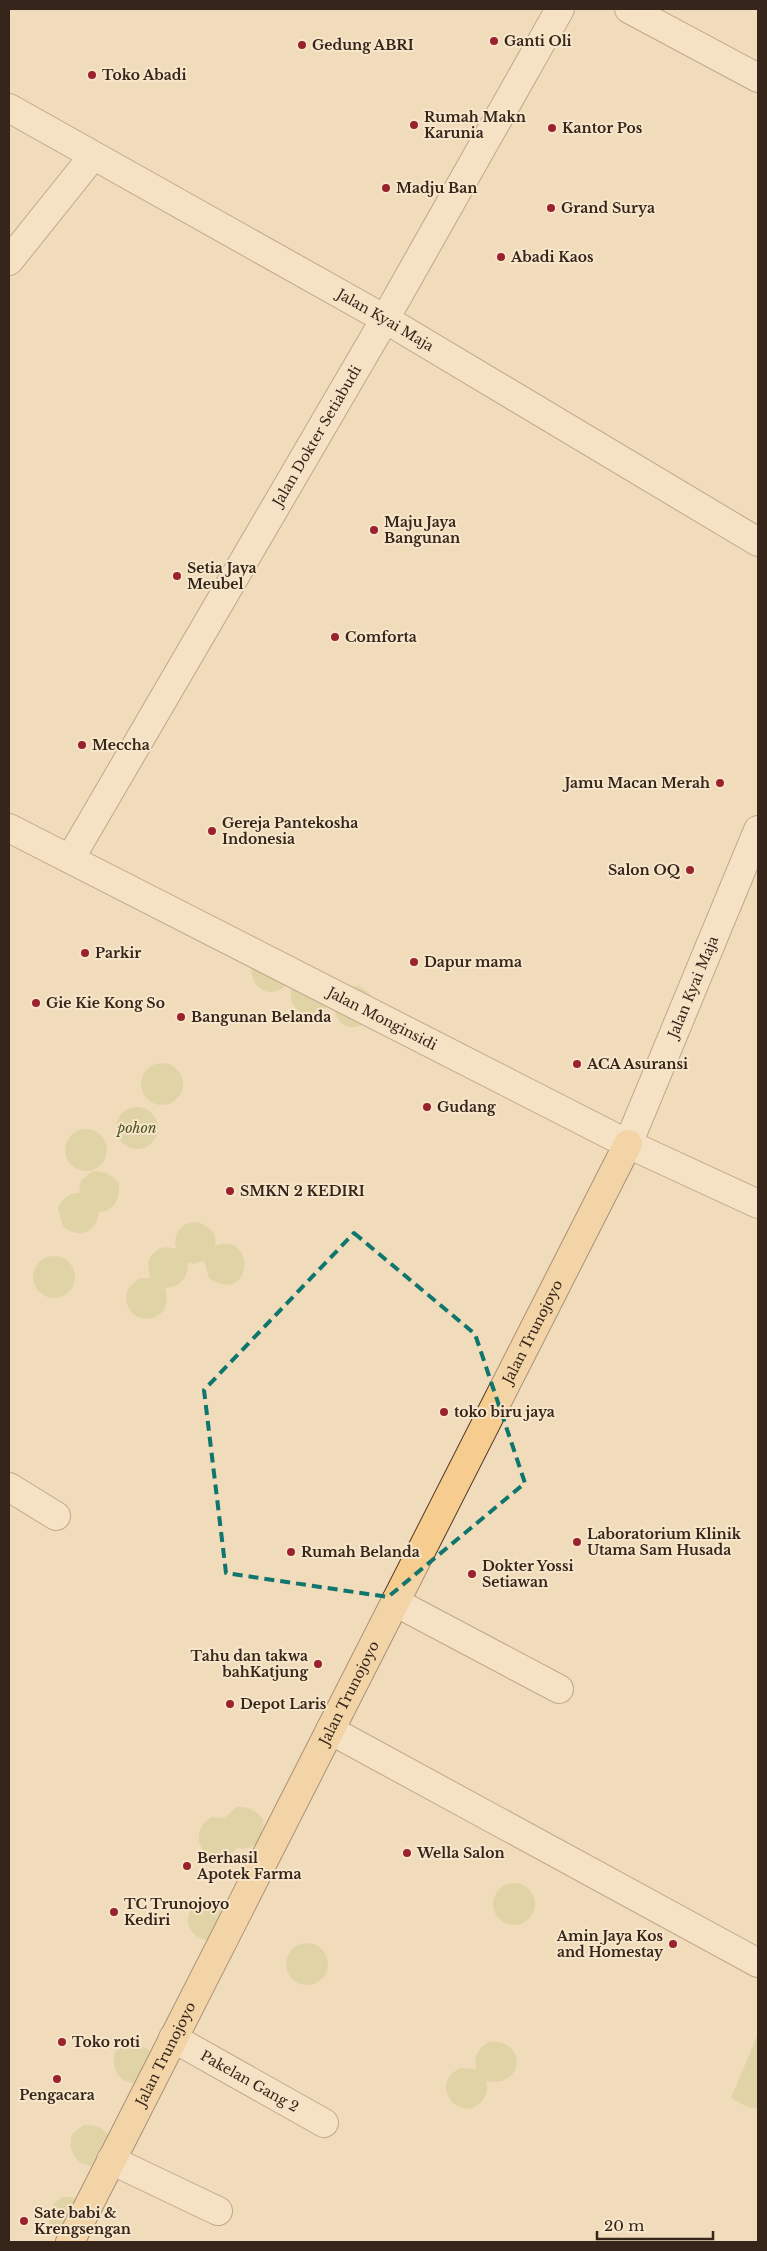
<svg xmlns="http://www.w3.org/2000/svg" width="767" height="2251" font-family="'Libre Baskerville',serif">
	<rect width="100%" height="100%" fill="#f0dbbb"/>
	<g fill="#cccd8f">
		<path d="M 251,966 L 291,979 C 276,1002 251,993 251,966 Z"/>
		<path d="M 293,983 L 330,1002 C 313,1028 282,1010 293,983 Z"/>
		<path d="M 358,986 C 402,1006 345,1053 334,1009 L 347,987 Z"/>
		<circle cx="162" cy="1084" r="21"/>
		<circle cx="137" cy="1128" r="21"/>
		<circle cx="86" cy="1150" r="21"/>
		<path d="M 92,1171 C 104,1171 111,1174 119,1183 C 120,1197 116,1211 99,1212 C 96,1233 80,1239 63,1227 L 58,1208 C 62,1199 68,1193 79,1193 L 81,1181 Z"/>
		<path d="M 198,1222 C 210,1227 217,1233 215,1246 C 258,1231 252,1307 209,1278 L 204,1261 L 193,1264 L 188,1262 C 188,1278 182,1286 165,1288 C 177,1330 116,1328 128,1288 L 140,1278 L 150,1278 L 148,1262 C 153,1250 163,1244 176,1249 C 174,1236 177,1229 188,1223 Z"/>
		<circle cx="54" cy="1277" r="21"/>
		<path d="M 237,1807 C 248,1807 255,1809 263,1819 C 265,1835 256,1854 237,1847 C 217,1876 179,1840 211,1817 L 224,1818 Z"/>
		<circle cx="514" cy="1904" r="21"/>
		<path d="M 202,1899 C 214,1899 220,1902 228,1911 L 214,1940 C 187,1942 178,1914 202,1899 Z"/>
		<circle cx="307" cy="1964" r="21"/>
		<path d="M 758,2034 L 758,2109 L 747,2107 L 731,2098 Z"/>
		<path d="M 489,2042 C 528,2038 525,2089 486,2081 C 488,2089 487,2096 481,2102 C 460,2124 427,2085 460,2068 L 476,2069 C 474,2056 478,2048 489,2042 Z"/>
		<path d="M 127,2043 C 139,2043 146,2046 154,2055 L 140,2083 C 121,2085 110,2071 115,2052 Z"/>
		<path d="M 84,2125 C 96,2125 102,2127 110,2137 L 96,2166 C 77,2166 67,2153 72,2134 Z"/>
		<path d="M 62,2197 L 72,2197 L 82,2201 L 59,2234 L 50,2226 C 47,2212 50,2205 62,2197 Z"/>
	</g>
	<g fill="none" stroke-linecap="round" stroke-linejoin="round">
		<defs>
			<g id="minor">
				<path d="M 629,9 L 758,78"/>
				<path id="s1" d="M 9,108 L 385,319 L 758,542"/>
				<path d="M 9,261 L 93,156"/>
				<path id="s2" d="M 9,828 L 628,1144 L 758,1204"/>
				<path id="s3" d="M 70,859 L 385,319 L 560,9"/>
				<path id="s4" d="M 628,1144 L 758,830"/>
				<path d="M 9,1487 L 56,1516"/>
				<path d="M 395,1602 L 559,1689"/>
				<path d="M 330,1730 L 758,1963"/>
				<path id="s5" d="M 173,2038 L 324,2123"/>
				<path d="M 111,2160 L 218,2211"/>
			</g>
			<g id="major">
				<path id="s6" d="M 70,2242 L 628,1144"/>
			</g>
		</defs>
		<use href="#minor" stroke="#876a54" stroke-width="30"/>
		<use href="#major" stroke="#543929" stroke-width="30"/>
		<use href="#minor" stroke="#fae9ce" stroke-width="28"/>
		<use href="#major" stroke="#f6cc8f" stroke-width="28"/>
	</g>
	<path d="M0 0H767V2251H0ZM 354,1233 L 475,1334 L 525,1483 L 388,1597 L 226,1573 L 204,1390 Z" fill="#f0dbbb" fill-opacity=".55" fill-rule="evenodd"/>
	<path fill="none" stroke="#0f766e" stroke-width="4" stroke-dasharray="10 6" stroke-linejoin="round" d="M 354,1233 L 475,1334 L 525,1483 L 388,1597 L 226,1573 L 204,1390 Z"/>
	<g fill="#99222e" stroke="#f7e6ca" stroke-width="2">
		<circle cx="494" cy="41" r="5"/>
		<circle cx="302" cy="45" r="5"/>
		<circle cx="92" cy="75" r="5"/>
		<circle cx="414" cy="125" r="5"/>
		<circle cx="552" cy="128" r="5"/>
		<circle cx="386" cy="188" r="5"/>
		<circle cx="551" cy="208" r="5"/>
		<circle cx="501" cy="257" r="5"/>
		<circle cx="374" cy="530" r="5"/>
		<circle cx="177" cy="576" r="5"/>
		<circle cx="335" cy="637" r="5"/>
		<circle cx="82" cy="745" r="5"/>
		<circle cx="720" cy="783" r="5"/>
		<circle cx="212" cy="831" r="5"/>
		<circle cx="690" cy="870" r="5"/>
		<circle cx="85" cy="953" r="5"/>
		<circle cx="414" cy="962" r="5"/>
		<circle cx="36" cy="1003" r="5"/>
		<circle cx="181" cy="1017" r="5"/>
		<circle cx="577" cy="1064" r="5"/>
		<circle cx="427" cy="1107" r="5"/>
		<circle cx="230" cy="1191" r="5"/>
		<circle cx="444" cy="1412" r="5"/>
		<circle cx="577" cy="1542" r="5"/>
		<circle cx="291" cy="1552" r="5"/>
		<circle cx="472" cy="1574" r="5"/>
		<circle cx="318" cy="1664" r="5"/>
		<circle cx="230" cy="1704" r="5"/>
		<circle cx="407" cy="1853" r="5"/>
		<circle cx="187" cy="1866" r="5"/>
		<circle cx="114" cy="1912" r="5"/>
		<circle cx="673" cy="1944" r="5"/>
		<circle cx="62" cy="2042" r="5"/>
		<circle cx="57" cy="2079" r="5"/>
		<circle cx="24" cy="2221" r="5"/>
	</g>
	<g text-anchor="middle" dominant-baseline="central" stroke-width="4" stroke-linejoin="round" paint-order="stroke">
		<g font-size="14" font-weight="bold" fill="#35251a" stroke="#f7e6ca" text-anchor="start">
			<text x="504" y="41">Ganti Oli</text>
			<text x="312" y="45">Gedung ABRI</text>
			<text x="102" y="75">Toko Abadi</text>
			<text x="424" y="117">Rumah Makn<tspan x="424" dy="16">Karunia</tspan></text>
			<text x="562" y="128">Kantor Pos</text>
			<text x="396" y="188">Madju Ban</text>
			<text x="561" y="208">Grand Surya</text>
			<text x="511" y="257">Abadi Kaos</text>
			<text x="384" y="522">Maju Jaya<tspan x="384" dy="16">Bangunan</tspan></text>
			<text x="187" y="568">Setia Jaya<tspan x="187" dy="16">Meubel</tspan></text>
			<text x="345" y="637">Comforta</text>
			<text x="92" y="745">Meccha</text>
			<text x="710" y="783" text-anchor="end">Jamu Macan Merah</text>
			<text x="222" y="823">Gereja Pantekosha<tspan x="222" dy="16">Indonesia</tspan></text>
			<text x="680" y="870" text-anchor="end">Salon OQ</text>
			<text x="95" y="953">Parkir</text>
			<text x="424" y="962">Dapur mama</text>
			<text x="46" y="1003">Gie Kie Kong So</text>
			<text x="191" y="1017">Bangunan Belanda</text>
			<text x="587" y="1064">ACA Asuransi</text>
			<text x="437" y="1107">Gudang</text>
			<text x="240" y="1191">SMKN 2 KEDIRI</text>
			<text x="454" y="1412">toko biru jaya</text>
			<text x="587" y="1534">Laboratorium Klinik<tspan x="587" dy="16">Utama Sam Husada</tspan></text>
			<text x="301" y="1552">Rumah Belanda</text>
			<text x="482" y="1566">Dokter Yossi<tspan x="482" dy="16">Setiawan</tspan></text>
			<text x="308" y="1656" text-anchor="end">Tahu dan takwa<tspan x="308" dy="16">bahKatjung</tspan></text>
			<text x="240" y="1704">Depot Laris</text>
			<text x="417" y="1853">Wella Salon</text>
			<text x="197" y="1858">Berhasil<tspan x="197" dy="16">Apotek Farma</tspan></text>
			<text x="124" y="1904">TC Trunojoyo<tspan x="124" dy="16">Kediri</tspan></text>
			<text x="663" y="1936" text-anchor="end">Amin Jaya Kos<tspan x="663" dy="16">and Homestay</tspan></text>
			<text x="72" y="2042">Toko roti</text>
			<text x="57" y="2095" text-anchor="middle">Pengacara</text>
			<text x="34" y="2213">Sate babi &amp;<tspan x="34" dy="16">Krengsengan</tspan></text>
		</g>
		<g font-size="14" fill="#35251a" stroke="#f7e6ca">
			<text stroke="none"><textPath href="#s1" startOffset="432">Jalan Kyai Maja</textPath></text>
			<text stroke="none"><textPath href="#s3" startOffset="490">Jalan Dokter Setiabudi</textPath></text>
			<text stroke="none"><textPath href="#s4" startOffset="170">Jalan Kyai Maja</textPath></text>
			<text stroke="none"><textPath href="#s2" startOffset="419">Jalan Monginsidi</textPath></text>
			<text stroke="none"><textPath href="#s6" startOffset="1021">Jalan Trunojoyo</textPath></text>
			<text stroke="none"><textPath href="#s6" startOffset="616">Jalan Trunojoyo</textPath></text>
			<text stroke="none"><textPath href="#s6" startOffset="211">Jalan Trunojoyo</textPath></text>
			<text stroke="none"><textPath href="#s5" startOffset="88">Pakelan Gang 2</textPath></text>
		</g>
		<g font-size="14" font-style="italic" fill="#4b531f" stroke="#f7e6ca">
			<text x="137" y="1128">pohon</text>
		</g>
	</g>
	<rect width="767" height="2251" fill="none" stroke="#35251a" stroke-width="20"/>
	<path d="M597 2231v8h116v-8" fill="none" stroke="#35251a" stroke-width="2.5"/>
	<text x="604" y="2231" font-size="15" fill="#35251a" stroke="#f7e6ca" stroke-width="4" paint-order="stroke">20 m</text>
</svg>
